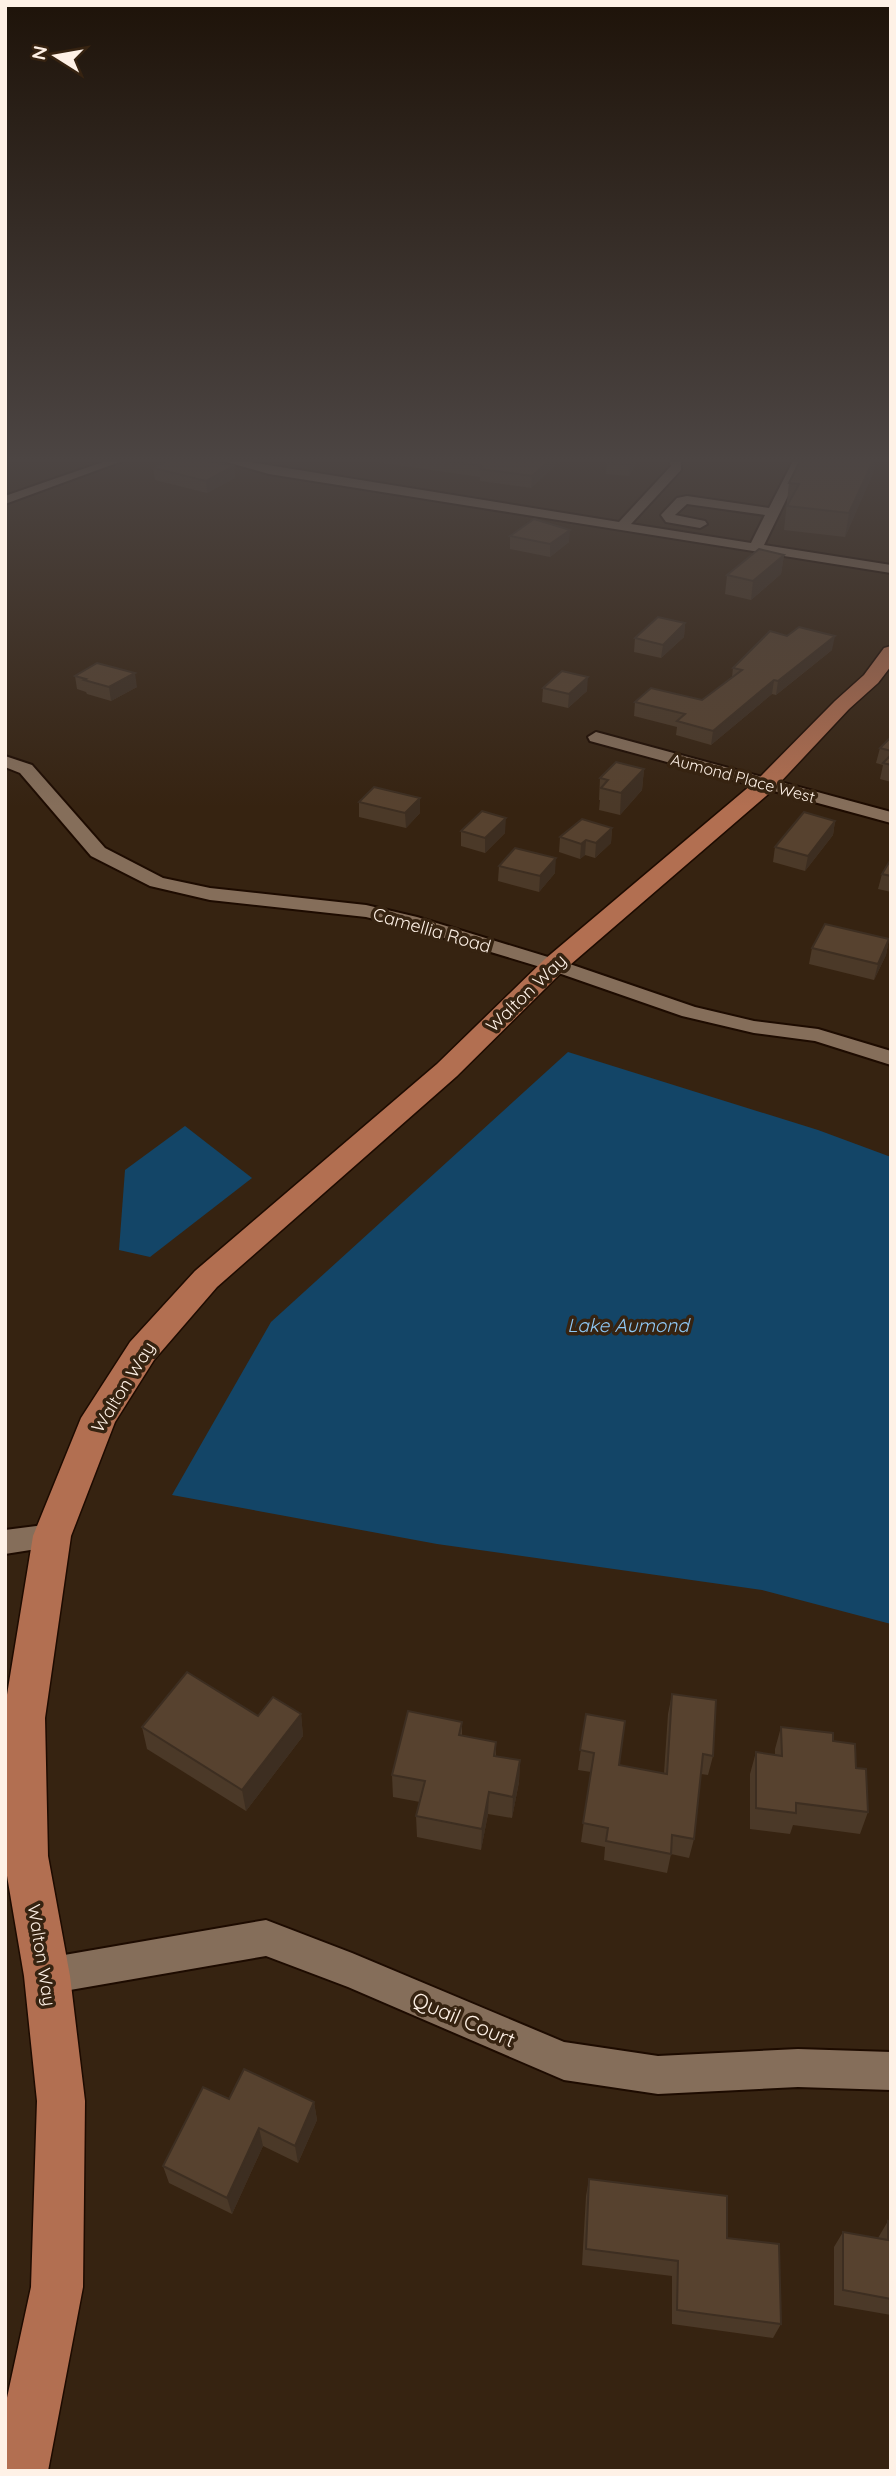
<svg xmlns="http://www.w3.org/2000/svg" width="896" height="2476" font-family="Quicksand,sans-serif">
	<rect width="100%" height="100%" fill="#362311"/>
	<g fill="#134567">
		<path d="M 568,1052 L 818,1130 L 891,1157 L 891,1624 L 762,1590 L 437,1544 L 172,1495 L 271,1322 Z"/>
		<path d="M 185,1126 L 252,1178 L 150,1257 L 119,1250 L 125,1170 Z"/>
	</g>
	<g fill="none" stroke-linecap="round" stroke-linejoin="round">
		<defs>
			<g id="minor">
				<path d="M 106,461 L 122,461 L 5,504 L 5,496 Z"/>
				<path d="M 223,461 L 243,461 L 619,522 L 671,466 L 669,461 L 681,461 L 681,470 L 631,524 L 751,543 L 765,515 L 687,504 L 675,515 L 705,521 L 707,524 L 700,528 L 666,522 L 661,515 L 677,498 L 687,496 L 769,508 L 793,461 L 805,461 L 764,545 L 891,565 L 891,573 L 269,474 Z"/>
				<path d="M 596,732 L 891,812 L 891,823 L 590,741 L 588,737 Z"/>
				<path d="M 5,756 L 32,765 L 105,848 L 163,878 L 210,888 L 366,905 L 417,917 L 561,961 L 695,1007 L 754,1021 L 818,1029 L 891,1051 L 891,1065 L 815,1041 L 754,1033 L 682,1016 L 547,969 L 411,928 L 366,917 L 210,900 L 150,886 L 91,856 L 20,773 L 5,767 Z"/>
				<path d="M 52,1524 L 62,1527 L 67,1536 L 62,1545 L 5,1554 L 5,1530 Z"/>
				<path d="M 266,1920 L 352,1953 L 564,2042 L 658,2056 L 798,2049 L 891,2052 L 891,2090 L 798,2087 L 658,2094 L 564,2080 L 348,1987 L 266,1956 L 47,1994 L 34,1989 L 29,1976 L 34,1963 L 47,1958 Z"/>
			</g>
			<path id="major" d="M 891,646 L 891,666 L 878,683 L 849,709 L 773,790 L 563,971 L 457,1076 L 217,1287 L 154,1360 L 115,1422 L 71,1536 L 45,1718 L 48,1856 L 70,1976 L 85,2101 L 83,2287 L 48,2471 L 5,2471 L 5,2407 L 31,2287 L 37,2101 L 24,1976 L 5,1864 L 5,1707 L 33,1536 L 81,1418 L 130,1342 L 195,1271 L 437,1064 L 545,959 L 757,780 L 835,701 L 864,675 L 884,648 Z"/>
		</defs>
		<use href="#minor" stroke="#1d0b00" stroke-width="4"/>
		<use href="#major" stroke="#1d0b00" stroke-width="3"/>
		<use href="#minor" fill="#856e5a" fill-rule="evenodd"/>
		<use href="#major" fill="#b26f51" fill-rule="evenodd"/>
	</g>
	<g fill="#4b3928">
		<path d="M 369,461 L 560,461 L 531,488 L 480,481 L 480,477 Z"/>
		<path d="M 638,461 L 629,476 L 606,474 L 607,463 Z"/>
		<path d="M 234,466 L 235,478 L 207,493 L 155,480 L 153,468 Z"/>
		<path d="M 874,471 L 845,537 L 784,530 L 789,483 Z"/>
		<path d="M 510,536 L 569,542 L 550,557 L 510,549 Z"/>
		<path d="M 784,555 L 781,574 L 751,600 L 725,594 L 727,575 Z"/>
		<path d="M 685,623 L 684,637 L 661,658 L 634,652 L 635,638 Z"/>
		<path d="M 832,650 L 776,695 L 772,694 L 711,745 L 676,735 L 677,727 L 634,716 L 635,702 L 702,700 L 732,677 L 733,668 Z"/>
		<path d="M 75,676 L 137,687 L 111,701 L 87,694 L 86,692 L 77,689 Z"/>
		<path d="M 543,688 L 587,691 L 568,708 L 542,702 Z"/>
		<path d="M 891,737 L 891,782 L 880,779 L 883,765 L 876,763 L 880,748 Z"/>
		<path d="M 644,769 L 642,790 L 620,815 L 599,810 L 600,800 L 599,800 L 600,778 Z"/>
		<path d="M 359,802 L 420,813 L 406,828 L 359,817 Z"/>
		<path d="M 835,821 L 833,835 L 805,871 L 773,862 L 775,847 Z"/>
		<path d="M 612,828 L 611,843 L 595,858 L 585,855 L 580,859 L 559,852 L 560,837 Z"/>
		<path d="M 461,831 L 505,833 L 485,853 L 461,846 Z"/>
		<path d="M 891,859 L 891,892 L 878,889 L 882,874 Z"/>
		<path d="M 499,866 L 555,873 L 539,892 L 498,881 Z"/>
		<path d="M 889,939 L 886,955 L 874,980 L 809,964 L 812,948 Z"/>
		<path d="M 672,1694 L 713,1756 L 708,1775 L 701,1774 L 694,1839 L 689,1858 L 671,1854 L 667,1873 L 604,1860 L 605,1847 L 581,1842 L 591,1772 L 578,1770 L 586,1714 L 619,1765 L 664,1773 L 668,1714 Z"/>
		<path d="M 301,1714 L 303,1736 L 246,1811 L 147,1749 L 142,1727 L 258,1716 Z"/>
		<path d="M 462,1722 L 462,1735 L 496,1742 L 496,1756 L 520,1760 L 519,1782 L 512,1818 L 488,1814 L 481,1850 L 417,1837 L 416,1816 L 420,1802 L 393,1797 L 392,1775 Z"/>
		<path d="M 781,1727 L 833,1741 L 856,1768 L 868,1812 L 860,1834 L 793,1825 L 790,1834 L 750,1829 L 750,1774 L 756,1752 L 775,1755 L 775,1749 Z"/>
		<path d="M 229,2099 L 314,2102 L 317,2120 L 298,2163 L 263,2146 L 232,2214 L 169,2183 L 163,2166 Z"/>
		<path d="M 589,2179 L 727,2238 L 781,2324 L 773,2338 L 672,2324 L 672,2276 L 582,2265 L 586,2196 Z"/>
		<path d="M 888,2221 L 891,2222 L 891,2315 L 834,2305 L 834,2247 L 843,2232 L 878,2238 Z"/>
	</g>
	<g fill="#3d2e21">
		<path d="M 549,461 L 560,461 L 531,488 L 532,476 Z"/>
		<path d="M 632,461 L 638,461 L 629,476 L 630,464 Z"/>
		<path d="M 873,461 L 876,461 L 874,471 L 845,537 L 849,513 Z"/>
		<path d="M 234,466 L 235,478 L 207,493 L 206,481 Z"/>
		<path d="M 570,530 L 569,542 L 550,557 L 550,544 Z"/>
		<path d="M 784,555 L 781,574 L 751,600 L 753,581 Z"/>
		<path d="M 685,623 L 684,637 L 661,658 L 663,645 Z"/>
		<path d="M 835,636 L 832,650 L 776,695 L 778,681 Z"/>
		<path d="M 135,673 L 137,687 L 111,701 L 109,687 Z"/>
		<path d="M 588,677 L 587,691 L 568,708 L 569,694 Z"/>
		<path d="M 774,680 L 772,694 L 711,745 L 713,731 Z"/>
		<path d="M 644,769 L 642,790 L 620,815 L 621,793 Z"/>
		<path d="M 420,798 L 420,813 L 406,828 L 405,813 Z"/>
		<path d="M 506,818 L 505,833 L 485,853 L 485,838 Z"/>
		<path d="M 835,821 L 833,835 L 805,871 L 808,856 Z"/>
		<path d="M 612,828 L 611,843 L 595,858 L 596,843 Z"/>
		<path d="M 586,840 L 585,855 L 580,859 L 581,844 Z"/>
		<path d="M 556,858 L 555,873 L 539,892 L 540,876 Z"/>
		<path d="M 889,939 L 886,955 L 874,980 L 878,964 Z"/>
		<path d="M 301,1714 L 303,1736 L 246,1811 L 242,1790 Z"/>
		<path d="M 520,1760 L 519,1782 L 512,1818 L 513,1797 Z"/>
		<path d="M 489,1792 L 488,1814 L 481,1850 L 482,1829 Z"/>
		<path d="M 314,2102 L 317,2120 L 298,2163 L 295,2146 Z"/>
		<path d="M 259,2128 L 263,2146 L 232,2214 L 227,2198 Z"/>
	</g>
	<g fill="#57422f" stroke="#3d2e21" stroke-width="2">
		<path d="M 167,461 L 207,461 L 234,466 L 206,481 L 153,468 Z"/>
		<path d="M 447,461 L 549,461 L 532,476 L 480,469 L 483,466 Z"/>
		<path d="M 607,461 L 632,461 L 630,464 L 607,463 Z"/>
		<path d="M 800,461 L 873,461 L 849,513 L 787,506 L 799,484 L 789,483 Z"/>
		<path d="M 534,519 L 570,530 L 550,544 L 510,536 Z"/>
		<path d="M 759,549 L 784,555 L 753,581 L 727,575 Z"/>
		<path d="M 658,617 L 685,623 L 663,645 L 635,638 Z"/>
		<path d="M 799,627 L 835,636 L 778,681 L 774,680 L 713,731 L 677,721 L 685,714 L 635,702 L 651,688 L 702,700 L 742,670 L 733,668 L 770,631 L 787,636 Z"/>
		<path d="M 97,663 L 135,673 L 109,687 L 84,680 L 86,679 L 75,676 Z"/>
		<path d="M 562,671 L 588,677 L 569,694 L 543,688 Z"/>
		<path d="M 891,737 L 891,751 L 880,748 Z"/>
		<path d="M 891,755 L 891,765 L 883,763 Z"/>
		<path d="M 616,762 L 644,769 L 621,793 L 601,788 L 608,780 L 600,778 Z"/>
		<path d="M 374,787 L 420,798 L 405,813 L 359,802 Z"/>
		<path d="M 482,811 L 506,818 L 485,838 L 461,831 Z"/>
		<path d="M 804,812 L 835,821 L 808,856 L 775,847 Z"/>
		<path d="M 582,819 L 612,828 L 596,843 L 586,840 L 581,844 L 560,837 Z"/>
		<path d="M 515,848 L 556,858 L 540,876 L 499,866 Z"/>
		<path d="M 891,859 L 891,876 L 882,874 Z"/>
		<path d="M 825,924 L 889,939 L 878,964 L 812,948 Z"/>
		<path d="M 187,1672 L 258,1716 L 273,1697 L 301,1714 L 242,1790 L 142,1727 Z"/>
		<path d="M 672,1694 L 716,1700 L 713,1756 L 703,1754 L 694,1839 L 672,1835 L 671,1854 L 606,1841 L 608,1828 L 583,1823 L 594,1753 L 580,1750 L 586,1714 L 625,1721 L 619,1765 L 667,1774 Z"/>
		<path d="M 408,1711 L 462,1722 L 459,1735 L 496,1742 L 494,1756 L 520,1760 L 513,1797 L 489,1792 L 482,1829 L 416,1816 L 425,1781 L 392,1775 Z"/>
		<path d="M 781,1727 L 833,1733 L 833,1741 L 855,1744 L 856,1768 L 866,1769 L 868,1812 L 796,1803 L 796,1813 L 756,1808 L 756,1752 L 782,1756 Z"/>
		<path d="M 244,2069 L 314,2102 L 295,2146 L 259,2128 L 227,2198 L 163,2166 L 203,2087 L 229,2099 Z"/>
		<path d="M 589,2179 L 727,2196 L 727,2238 L 779,2244 L 781,2324 L 677,2310 L 678,2261 L 586,2249 Z"/>
		<path d="M 888,2221 L 891,2222 L 891,2299 L 843,2290 L 843,2232 L 888,2240 Z"/>
	</g>
	<linearGradient id="sky" x2="0" y2="1"><stop stop-color="#1e1309"/><stop offset="0.57" stop-color="#4c4543"/><stop offset="1" stop-color="#4c4543" stop-opacity="0"/></linearGradient>
	<rect width="896" height="807" fill="url(#sky)"/>
	<g text-anchor="middle" dominant-baseline="central" stroke-width="7" stroke-linejoin="round" paint-order="stroke">
		<g font-size="16" fill="#fef1e6" stroke="#362311">
			<text transform="translate(743 778) rotate(15)">Aumond Place West</text>
		</g>
		<g font-size="18" fill="#fef1e6" stroke="#362311">
			<text transform="translate(432 930) rotate(16)">Camellia Road</text>
			<text transform="translate(526 993) rotate(-44)">Walton Way</text>
			<text transform="translate(123 1387) rotate(-58)">Walton Way</text>
			<text transform="translate(42 1955) rotate(81)">Walton Way</text>
		</g>
		<g font-size="19" font-style="italic" fill="#8fc8f5" stroke="#362311">
			<text x="628" y="1325">Lake Aumond</text>
		</g>
		<g font-size="21" fill="#fef1e6" stroke="#362311">
			<text transform="translate(464 2019) rotate(23)">Quail Court</text>
		</g>
	</g>
	<rect width="896" height="2476" fill="none" stroke="#fef1e6" stroke-width="14"/>
	<g transform="translate(56 56) rotate(281)" stroke="#362311" stroke-width="5" paint-order="stroke">
	<path d="M0-5L12 26L0 18L-12 26Z" fill="#fef1e6"/>
	<text y="-10" font-size="19" font-weight="bold" text-anchor="middle" fill="#fef1e6">N</text>
	</g>
</svg>
